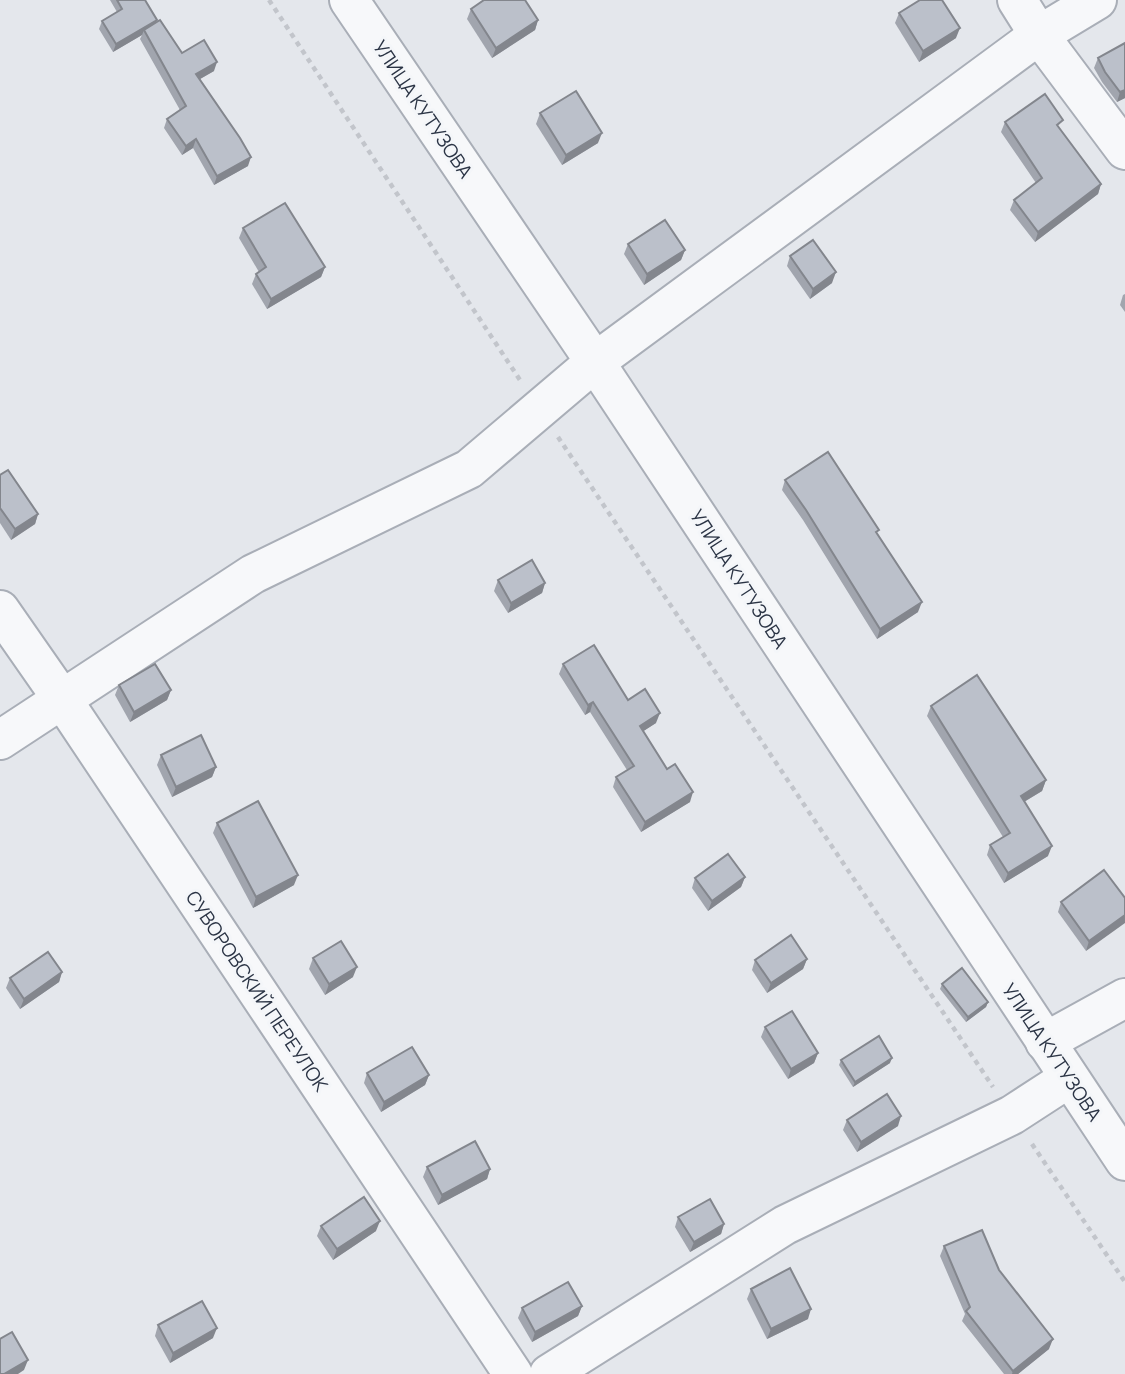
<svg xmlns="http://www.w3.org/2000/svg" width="1125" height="1374" font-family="Manrope,sans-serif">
	<rect width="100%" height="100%" fill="#e4e7ec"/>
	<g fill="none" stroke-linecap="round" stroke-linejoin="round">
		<defs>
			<g id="minor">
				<path d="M 349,0 L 595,362 L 1125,1161"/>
				<path d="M 1017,0 L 1039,35 L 1125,150"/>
				<path d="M 0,610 L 62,699 L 513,1374"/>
				<path d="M 0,740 L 253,574 L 469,469 L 595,362 L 1039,35 L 1097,0"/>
				<path d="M 1045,1042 L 1125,998"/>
				<path d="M 549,1374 L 785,1225 L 1012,1115 L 1069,1078"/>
			</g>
		</defs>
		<use href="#minor" stroke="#a9aeb7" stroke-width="42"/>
		<g stroke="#c2c5cb" stroke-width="4.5" stroke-dasharray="5 5" stroke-linecap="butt">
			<path d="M 269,0 L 520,380"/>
			<path d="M 558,437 L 993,1087"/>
			<path d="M 1032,1144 L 1125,1282"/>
		</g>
		<use href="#minor" stroke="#f7f8fa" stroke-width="38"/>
	</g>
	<g fill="#a1a5ae">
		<path d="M 110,0 L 145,0 L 156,22 L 182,53 L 214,71 L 200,79 L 248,166 L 214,185 L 193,148 L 182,155 L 164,128 L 167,119 L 180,110 L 140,39 L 142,35 L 113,52 L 99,29 L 102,21 L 117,12 Z"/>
		<path d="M 471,9 L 538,20 L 535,30 L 492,58 L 467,19 Z"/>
		<path d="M 899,13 L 956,38 L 919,62 L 895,23 Z"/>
		<path d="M 1125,43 L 1125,98 L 1117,102 L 1102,82 L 1094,68 L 1098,58 Z"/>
		<path d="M 540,113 L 598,143 L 562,165 L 536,124 Z"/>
		<path d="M 1005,122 L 1060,129 L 1101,184 L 1098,194 L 1035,242 L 1010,210 L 1014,200 L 1036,183 L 1001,132 Z"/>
		<path d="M 243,228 L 325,267 L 321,277 L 267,309 L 252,284 L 256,274 L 259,272 L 239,238 Z"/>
		<path d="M 628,244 L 685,250 L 681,260 L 644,285 L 624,254 Z"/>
		<path d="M 790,256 L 832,283 L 810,299 L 787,266 Z"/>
		<path d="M 1125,294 L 1125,312 L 1120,305 L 1123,295 Z"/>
		<path d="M 0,475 L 38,514 L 35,524 L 11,540 L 0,523 Z"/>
		<path d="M 785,480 L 878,535 L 918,612 L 877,639 L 803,520 L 782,490 Z"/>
		<path d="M 498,580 L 545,583 L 542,593 L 508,613 L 494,591 Z"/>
		<path d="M 563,664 L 628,700 L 656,723 L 643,731 L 667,769 L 690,802 L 641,832 L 613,787 L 616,777 L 627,770 L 590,712 L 585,715 L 559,674 Z"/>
		<path d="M 119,685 L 171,690 L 167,700 L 130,722 L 115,695 Z"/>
		<path d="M 931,706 L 1046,780 L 1042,791 L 1024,802 L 1048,856 L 1004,883 L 987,855 L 990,845 L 1003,837 L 927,716 Z"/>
		<path d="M 161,755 L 216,767 L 212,777 L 172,797 L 157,765 Z"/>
		<path d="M 217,823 L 294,885 L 253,908 L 213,833 Z"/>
		<path d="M 745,877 L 741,887 L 708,911 L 692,888 L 695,878 Z"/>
		<path d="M 1125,898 L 1086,951 L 1058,912 L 1061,902 Z"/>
		<path d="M 313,958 L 353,977 L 325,995 L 309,969 Z"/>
		<path d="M 807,959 L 803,969 L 767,993 L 752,970 L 755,960 Z"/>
		<path d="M 62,972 L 59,982 L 20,1009 L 6,988 L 10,978 Z"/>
		<path d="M 942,984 L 988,1002 L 986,1007 L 966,1022 L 940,989 Z"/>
		<path d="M 765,1027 L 818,1053 L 814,1063 L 788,1079 L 761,1037 Z"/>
		<path d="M 841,1060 L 890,1063 L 853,1087 L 839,1065 Z"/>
		<path d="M 367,1073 L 429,1075 L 425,1085 L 381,1112 L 364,1083 Z"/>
		<path d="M 847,1120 L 898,1126 L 857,1152 L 843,1130 Z"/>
		<path d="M 427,1167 L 490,1169 L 487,1179 L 438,1205 L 423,1177 Z"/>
		<path d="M 678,1217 L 724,1224 L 721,1234 L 690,1252 L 675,1227 Z"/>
		<path d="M 321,1226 L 376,1231 L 333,1260 L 317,1236 Z"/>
		<path d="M 944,1246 L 1049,1349 L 1018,1374 L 1004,1374 L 962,1321 L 965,1314 L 940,1256 Z"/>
		<path d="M 751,1289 L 808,1319 L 767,1339 L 747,1299 Z"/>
		<path d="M 582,1306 L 578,1316 L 532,1342 L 518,1318 L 522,1308 Z"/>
		<path d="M 158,1325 L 213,1338 L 170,1363 L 155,1336 Z"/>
	</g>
	<g fill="#83868d">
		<path d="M 157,20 L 154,28 L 144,30 L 142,35 L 113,52 L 116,44 Z"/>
		<path d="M 538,20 L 535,30 L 492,58 L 496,48 Z"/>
		<path d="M 960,28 L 956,38 L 919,62 L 923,51 Z"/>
		<path d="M 217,62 L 214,71 L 193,83 L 196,74 Z"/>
		<path d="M 1125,90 L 1125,98 L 1117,102 L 1120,92 Z"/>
		<path d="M 602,133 L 598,143 L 562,165 L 566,155 Z"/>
		<path d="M 196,139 L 193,148 L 182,155 L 186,146 Z"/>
		<path d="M 251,157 L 248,166 L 214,185 L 217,176 Z"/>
		<path d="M 1101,184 L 1098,194 L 1035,242 L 1038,232 Z"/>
		<path d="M 685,250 L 681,260 L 644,285 L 647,274 Z"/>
		<path d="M 325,267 L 321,277 L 267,309 L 271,299 Z"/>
		<path d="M 836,272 L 832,283 L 810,299 L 813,289 Z"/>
		<path d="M 38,514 L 35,524 L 11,540 L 15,529 Z"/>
		<path d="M 545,583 L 542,593 L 508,613 L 511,603 Z"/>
		<path d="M 922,602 L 918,612 L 877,639 L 880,629 Z"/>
		<path d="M 171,690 L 167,700 L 130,722 L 134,712 Z"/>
		<path d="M 593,702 L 590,712 L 585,715 L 588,705 Z"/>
		<path d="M 660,713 L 656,723 L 636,736 L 640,726 Z"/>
		<path d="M 216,767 L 212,777 L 172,797 L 176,787 Z"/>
		<path d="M 1046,780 L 1042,791 L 1017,806 L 1021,796 Z"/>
		<path d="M 693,792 L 690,802 L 641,832 L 645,822 Z"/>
		<path d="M 1052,846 L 1048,856 L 1004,883 L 1008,873 Z"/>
		<path d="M 298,875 L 294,885 L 253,908 L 256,897 Z"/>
		<path d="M 745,877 L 741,887 L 708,911 L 712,901 Z"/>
		<path d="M 1125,915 L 1125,923 L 1086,951 L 1089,941 Z"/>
		<path d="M 807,959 L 803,969 L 767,993 L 771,983 Z"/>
		<path d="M 357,967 L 353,977 L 325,995 L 329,984 Z"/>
		<path d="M 62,972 L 59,982 L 20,1009 L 24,999 Z"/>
		<path d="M 988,1002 L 986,1007 L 966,1022 L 968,1017 Z"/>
		<path d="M 818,1053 L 814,1063 L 788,1079 L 791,1069 Z"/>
		<path d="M 892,1058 L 890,1063 L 853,1087 L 855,1082 Z"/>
		<path d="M 429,1075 L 425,1085 L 381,1112 L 384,1102 Z"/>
		<path d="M 901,1116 L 898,1126 L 857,1152 L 861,1142 Z"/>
		<path d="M 490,1169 L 487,1179 L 438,1205 L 442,1195 Z"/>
		<path d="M 380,1221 L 376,1231 L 333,1260 L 337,1249 Z"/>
		<path d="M 724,1224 L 721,1234 L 690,1252 L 694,1242 Z"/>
		<path d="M 582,1306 L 578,1316 L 532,1342 L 535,1332 Z"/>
		<path d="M 811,1309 L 808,1319 L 767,1339 L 771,1329 Z"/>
		<path d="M 217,1328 L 213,1338 L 170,1363 L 173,1353 Z"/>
		<path d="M 1053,1339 L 1049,1349 L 1018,1374 L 1012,1374 L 1013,1371 Z"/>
		<path d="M 28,1360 L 24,1370 L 18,1374 L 4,1374 Z"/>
	</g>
	<g fill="#bbc0ca" stroke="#83868d" stroke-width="2">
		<path d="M 117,0 L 145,0 L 157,20 L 116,44 L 102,21 L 122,9 Z"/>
		<path d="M 484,0 L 525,0 L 538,20 L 496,48 L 471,9 Z"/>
		<path d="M 920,0 L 942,0 L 960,28 L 923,51 L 899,13 Z"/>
		<path d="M 160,20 L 182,53 L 204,40 L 217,62 L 196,74 L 240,138 L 251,157 L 217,176 L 196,139 L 186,146 L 167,119 L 186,106 L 144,30 Z"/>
		<path d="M 1125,43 L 1125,90 L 1120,92 L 1105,72 L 1098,58 Z"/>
		<path d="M 576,91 L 602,133 L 566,155 L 540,113 Z"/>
		<path d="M 1045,94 L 1063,120 L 1057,125 L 1101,184 L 1038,232 L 1014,200 L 1042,178 L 1005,122 Z"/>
		<path d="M 285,203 L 325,267 L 271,299 L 256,274 L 266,267 L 243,228 Z"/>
		<path d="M 665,220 L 685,250 L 647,274 L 628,244 Z"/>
		<path d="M 813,240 L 836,272 L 813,289 L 790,256 Z"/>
		<path d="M 828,452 L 879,530 L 876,532 L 922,602 L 880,629 L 806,510 L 785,480 Z"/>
		<path d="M 8,470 L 38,514 L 15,529 L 0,508 L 0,475 Z"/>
		<path d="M 532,560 L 545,583 L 511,603 L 498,580 Z"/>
		<path d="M 594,645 L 628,700 L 645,689 L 660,713 L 640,726 L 667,769 L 675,764 L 693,792 L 645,822 L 616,777 L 634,766 L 593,702 L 588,705 L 563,664 Z"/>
		<path d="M 155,664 L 171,690 L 134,712 L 119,685 Z"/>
		<path d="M 977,675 L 1046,780 L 1021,796 L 1052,846 L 1008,873 L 990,845 L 1010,833 L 931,706 Z"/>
		<path d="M 201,735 L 216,767 L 176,787 L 161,755 Z"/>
		<path d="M 258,801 L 298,875 L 256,897 L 217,823 Z"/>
		<path d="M 728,854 L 745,877 L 712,901 L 695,878 Z"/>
		<path d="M 1104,870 L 1125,898 L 1125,915 L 1089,941 L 1061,902 Z"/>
		<path d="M 791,935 L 807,959 L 771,983 L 755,960 Z"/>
		<path d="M 341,941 L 357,967 L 329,984 L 313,958 Z"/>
		<path d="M 48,952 L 62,972 L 24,999 L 10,978 Z"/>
		<path d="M 962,968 L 988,1002 L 968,1017 L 942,984 Z"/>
		<path d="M 792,1011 L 818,1053 L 791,1069 L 765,1027 Z"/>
		<path d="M 879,1036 L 892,1058 L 855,1082 L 841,1060 Z"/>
		<path d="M 412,1047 L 429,1075 L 384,1102 L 367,1073 Z"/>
		<path d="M 887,1094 L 901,1116 L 861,1142 L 847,1120 Z"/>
		<path d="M 475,1141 L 490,1169 L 442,1195 L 427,1167 Z"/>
		<path d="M 364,1197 L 380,1221 L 337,1249 L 321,1226 Z"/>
		<path d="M 710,1199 L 724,1224 L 694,1242 L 678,1217 Z"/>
		<path d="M 982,1230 L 999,1270 L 1053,1339 L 1013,1371 L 966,1311 L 970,1307 L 944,1246 Z"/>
		<path d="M 790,1268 L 811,1309 L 771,1329 L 751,1289 Z"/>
		<path d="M 568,1282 L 582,1306 L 535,1332 L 522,1308 Z"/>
		<path d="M 202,1301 L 217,1328 L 173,1353 L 158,1325 Z"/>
		<path d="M 12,1332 L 28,1360 L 4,1374 L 0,1374 L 0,1339 Z"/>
	</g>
	<g text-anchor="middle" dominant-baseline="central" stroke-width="6" stroke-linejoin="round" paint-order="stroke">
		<g font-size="19" fill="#2b3445" stroke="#f4f6f9">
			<text transform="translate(423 109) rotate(56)">УЛИЦА КУТУЗОВА</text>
			<text transform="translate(739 579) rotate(57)">УЛИЦА КУТУЗОВА</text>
			<text transform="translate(257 991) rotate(56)">СУВОРОВСКИЙ ПЕРЕУЛОК</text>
			<text transform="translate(1052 1052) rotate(56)">УЛИЦА КУТУЗОВА</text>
		</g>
	</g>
</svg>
